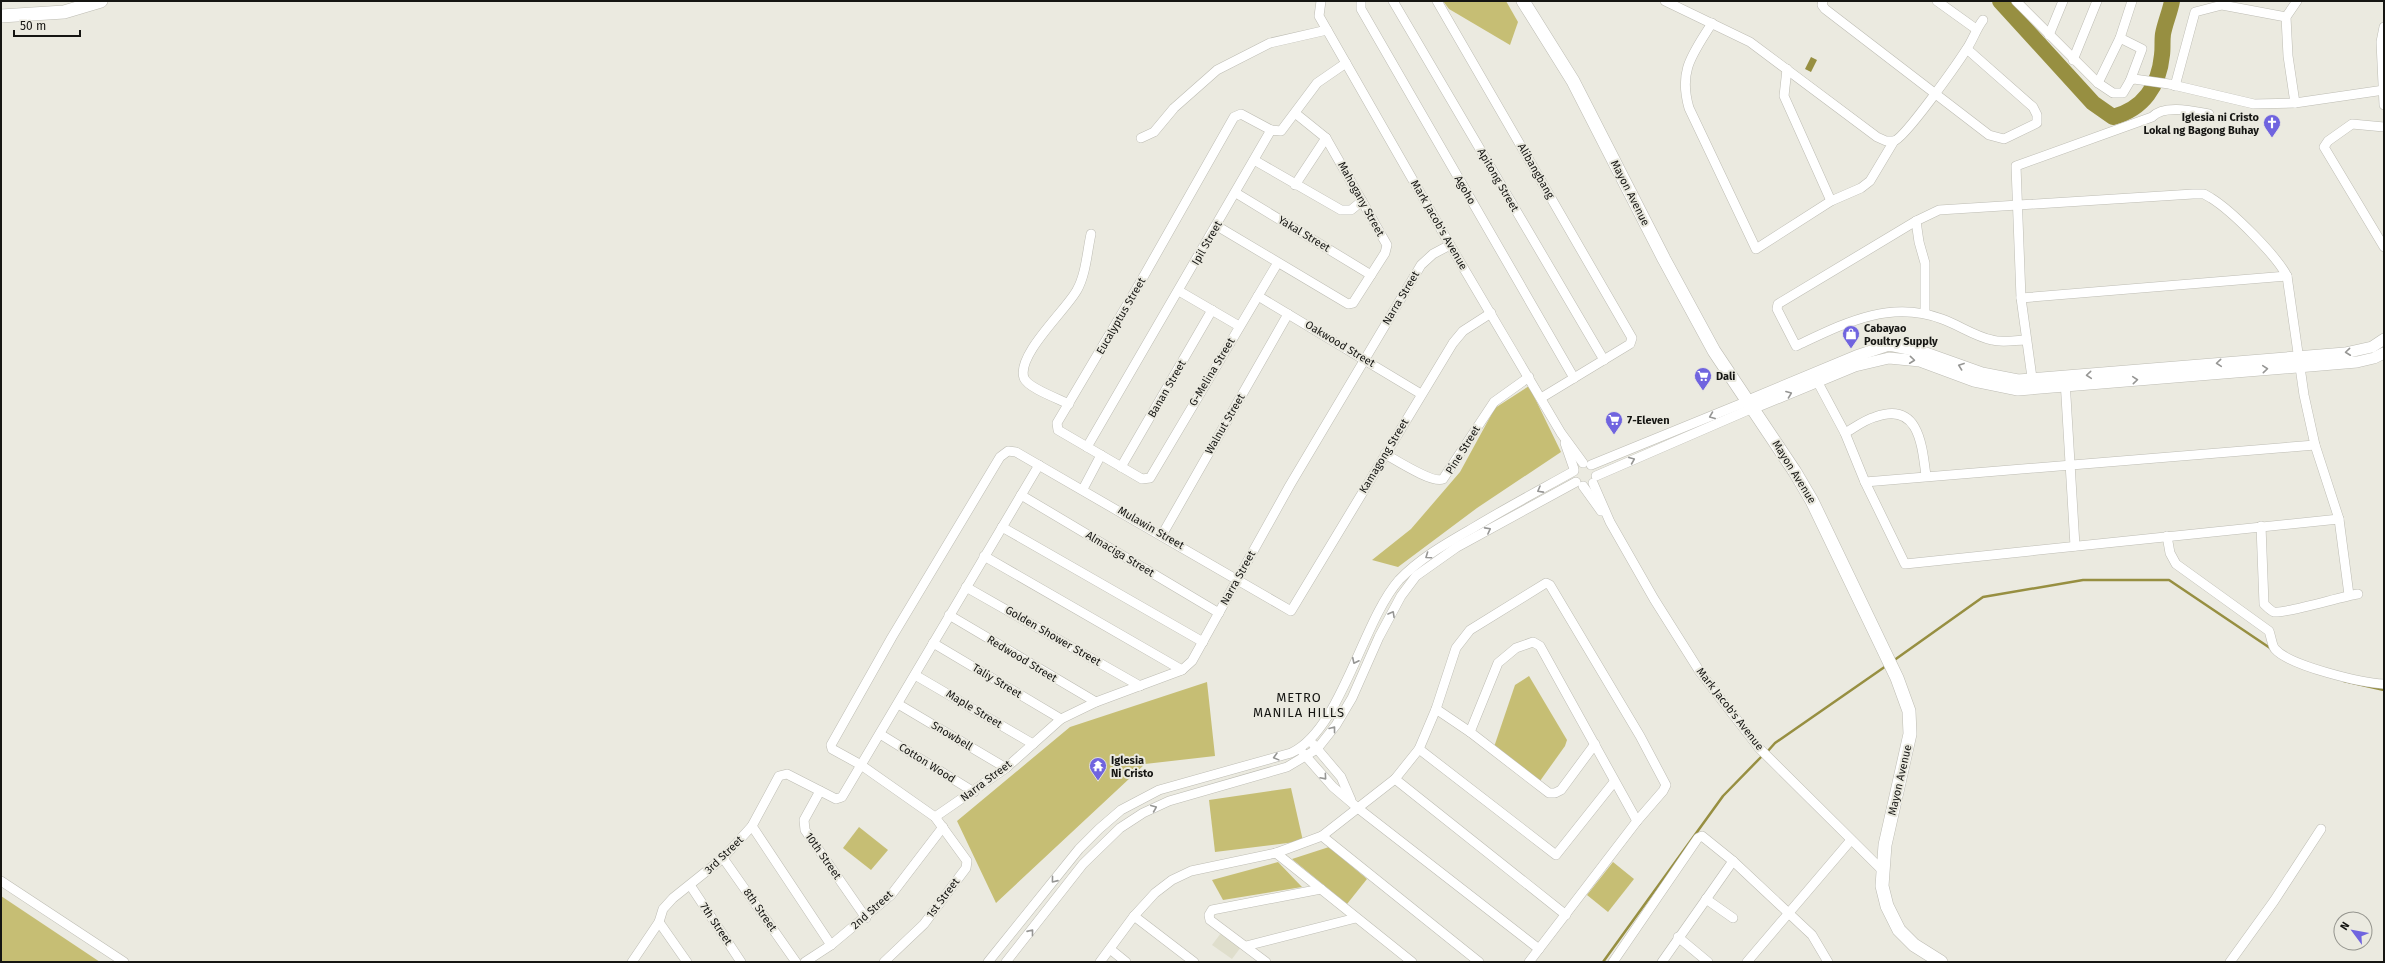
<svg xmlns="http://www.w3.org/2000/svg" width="2385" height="963" font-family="'Fira Sans',sans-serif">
	<rect width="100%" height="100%" fill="#ebeae0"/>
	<path fill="#dfdecc" d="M 1221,933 L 1241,947 L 1232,959 L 1212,945 Z"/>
	<g fill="#c6be74">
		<path d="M 1443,1 L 1506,1 L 1518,22 L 1510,45 L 1449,9 Z"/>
		<path d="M 1529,386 L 1561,452 L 1477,508 L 1398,567 L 1372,560 L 1411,529 L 1460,472 L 1495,408 Z"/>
		<path d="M 1529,676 L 1567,740 L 1565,746 L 1540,781 L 1494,747 L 1515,685 Z"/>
		<path d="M 1207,682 L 1215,756 L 1145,764 L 996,903 L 957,821 L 1070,727 Z"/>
		<path d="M 1291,788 L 1303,841 L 1215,852 L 1209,800 Z"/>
		<path d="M 859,827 L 888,850 L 871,870 L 843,848 Z"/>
		<path d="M 1329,847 L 1367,879 L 1347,904 L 1292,859 Z"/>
		<path d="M 1278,862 L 1302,887 L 1223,900 L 1212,880 Z"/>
		<path d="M 1613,862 L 1634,879 L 1608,912 L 1587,895 Z"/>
		<path d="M 1,896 L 100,962 L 1,962 Z"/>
	</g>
	<path fill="#978f41" d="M 1811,57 L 1817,60 L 1811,72 L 1805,69 Z"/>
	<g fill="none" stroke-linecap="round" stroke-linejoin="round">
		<g stroke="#978f41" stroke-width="2.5">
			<path d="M 1893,661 L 1983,597 L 2083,580 L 2169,580 L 2270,648"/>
			<path d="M 2344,681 L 2384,690"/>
			<path d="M 1767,752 L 1775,743 L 1886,666"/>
			<path d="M 1603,962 L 1723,796 L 1763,755"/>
		</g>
		<path stroke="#978f41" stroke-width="16" d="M 2000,1 L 2093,103 L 2113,117 C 2143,109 2159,86 2162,55 C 2163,48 2162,41 2163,34 C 2165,23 2170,12 2172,1"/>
		<defs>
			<g id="minor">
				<path d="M 1321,1 L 1319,16 L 1450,245 L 1561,433 L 1583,463"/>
				<path d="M 1361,1 L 1361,9 L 1574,378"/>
				<path d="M 1393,1 L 1604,360"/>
				<path d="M 1437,1 L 1632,338 L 1630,344 L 1541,398"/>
				<path d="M 1665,1 L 1750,42 L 1877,137 L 1886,141 L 1894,141"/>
				<path d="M 1823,1 L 1822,5 L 1825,9 L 1989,135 L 2004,139 L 2037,123 L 2037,115 L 2033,107 L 1967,49"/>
				<path d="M 1937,1 L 1976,29"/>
				<path d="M 2016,1 L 2098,83 L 2113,93 L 2123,93 L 2130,81 L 2134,79 L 2169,84 L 2254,104 L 2295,103 L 2384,90"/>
				<path d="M 1712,23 C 1693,54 1678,70 1689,108 L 1756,249 L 1831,201 L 1861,188 L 1870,181 L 1894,141 C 1905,138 1957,64 1966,50 C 1973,40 1976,29 1983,20"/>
				<path d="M 2384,27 L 2381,42 L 2384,105"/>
				<path d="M 2049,35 L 2063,1"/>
				<path d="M 2120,38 L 2142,49 L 2130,81"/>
				<path d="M 2073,60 L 2097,1"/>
				<path d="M 1787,69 L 1784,96 L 1831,201"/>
				<path d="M 2098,83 L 2120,38 L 2132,1"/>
				<path d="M 2175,86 L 2195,12 L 2222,5 L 2286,17"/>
				<path d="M 2295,103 L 2288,56 L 2286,17 L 2297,1"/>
				<path d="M 2384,127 L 2352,124 L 2328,141 L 2324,147 L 2384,247"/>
				<path d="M 1271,130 L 1241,114 L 1234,117 L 1137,288 L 1057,423 L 1058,430 L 1142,479 L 1150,478 L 1277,264"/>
				<path d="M 1141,138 L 1154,132 L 1174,108 L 1217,70 L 1270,43 L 1327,30"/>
				<path d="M 1254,160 L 1341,210 L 1351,210 L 1362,201"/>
				<path d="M 1295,185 L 1326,138"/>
				<path d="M 1236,193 L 1371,275"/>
				<path d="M 1916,221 L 1919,242 L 1925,263 L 1925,313"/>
				<path d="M 1217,226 L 1348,304 L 1353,303 L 1385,253 L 1387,245 L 1326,138 L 1295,113"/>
				<path d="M 1179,291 L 1239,326"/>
				<path d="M 1258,296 L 1421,394"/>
				<path d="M 2021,298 L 2287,276"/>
				<path d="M 2026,340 C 2016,340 2002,343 1992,340 C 1974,336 1959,325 1942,319 C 1889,299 1843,324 1796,346 L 1777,309 L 1778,304 L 1916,221 L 1939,210 L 2193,194 L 2204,194 L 2211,198 C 2232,211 2276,255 2287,276 L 2304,395 L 2315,445 L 2339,519 L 2349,595"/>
				<path d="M 1815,377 L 1845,433 L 1865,482 L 1905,564 L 2339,519"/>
				<path d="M 2065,380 L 2075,546"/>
				<path d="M 2033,385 L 2021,298 L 2016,166 L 2152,117 C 2164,104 2193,111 2209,114"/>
				<path d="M 1069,404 C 1059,399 1028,388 1024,378 C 1016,355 1067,309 1077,290 C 1086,274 1087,252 1091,234"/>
				<path d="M 1845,433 C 1854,428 1864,420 1875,417 C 1919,401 1922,445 1926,476"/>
				<path d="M 1565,443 L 1574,469"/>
				<path d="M 1087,447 L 1271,130 L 1281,131 L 1317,83 L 1346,63"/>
				<path d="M 1385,454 C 1396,460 1433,484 1443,479 L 1494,402 L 1529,377"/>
				<path d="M 1591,465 L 1748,401"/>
				<path d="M 1121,467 L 1212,310"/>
				<path d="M 1596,476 L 1753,408"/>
				<path d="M 1865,482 L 2315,445"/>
				<path d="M 1593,483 L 1610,522 L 1654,599 L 1700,672 L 1759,748 L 1882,870"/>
				<path d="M 1583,486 L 1601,511"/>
				<path d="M 1083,489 L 1101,455"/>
				<path d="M 1021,495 L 1219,613"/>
				<path d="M 2261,526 L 2264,604 C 2267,607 2271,611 2274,612 C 2285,614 2343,596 2358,594"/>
				<path d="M 1002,527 L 1203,642"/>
				<path d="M 1162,535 L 1288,314"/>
				<path d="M 2167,536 L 2170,553 L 2176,564 L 2269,631 C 2271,636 2272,646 2275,649 C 2290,666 2362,683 2384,684"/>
				<path d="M 984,556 L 1182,670"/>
				<path d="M 966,587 L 1140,686"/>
				<path d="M 949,615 L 1096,702"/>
				<path d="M 933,643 L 1061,719"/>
				<path d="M 915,675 L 1033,744"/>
				<path d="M 898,704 L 1006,768"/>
				<path d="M 1436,709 L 1470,732 L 1549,793 L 1555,793 L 1561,790 L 1595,744"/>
				<path d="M 1470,732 L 1498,663 L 1516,648 L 1533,642 L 1540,646 L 1637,821"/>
				<path d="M 880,734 L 974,792"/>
				<path d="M 1313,744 L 1341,777 L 1351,800"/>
				<path d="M 1419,749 L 1556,855 L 1614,782"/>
				<path d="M 1303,753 L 1333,787 L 1359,809 L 1539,949"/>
				<path d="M 1395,779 L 1566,915"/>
				<path d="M 820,791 L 804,820 L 805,830 L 866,918"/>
				<path d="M 935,817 L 1006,768 L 1061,719 L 1096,702 L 1182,670 L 1192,661 L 1290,485 L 1421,265 L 1433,254 L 1450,245"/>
				<path d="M 752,826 L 831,945"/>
				<path d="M 1322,836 L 1479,962"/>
				<path d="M 1276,853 L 1412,962"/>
				<path d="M 723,858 L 796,962"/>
				<path d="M 1,881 L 124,962"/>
				<path d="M 690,885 L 741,962"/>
				<path d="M 1706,899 L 1733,918"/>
				<path d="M 1134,916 L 1194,962"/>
				<path d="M 659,922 L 687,962"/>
				<path d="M 1678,937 L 1708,962"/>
				<path d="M 1246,946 L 1356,918"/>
				<path d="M 1110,949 L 1126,962"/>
				<path d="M 632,962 L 659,922 L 663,909 L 673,898 L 723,858 L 752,826 L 779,776 L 787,774 L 836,799 L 842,797 L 1039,465"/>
				<path d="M 805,962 L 831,945 L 891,895 L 943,827"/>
				<path d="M 884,962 L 924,924 L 966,868 L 967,861 L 935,817 L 861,765 L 832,749 L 831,745 L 892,637 L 1000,457 L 1008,451 L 1016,452 L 1291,611 L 1453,343 L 1463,331 L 1491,313"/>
				<path d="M 988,962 L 1079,849 L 1099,829 L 1121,810 L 1159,790 L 1291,753 C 1341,730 1362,622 1399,580 C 1420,558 1447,543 1473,528 C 1506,508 1540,490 1574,471"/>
				<path d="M 1006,962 L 1083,864 L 1120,828 L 1143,813 L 1169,801 L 1287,767 L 1317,749 L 1336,725 L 1352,698 L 1379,637 L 1401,596 L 1416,576 L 1457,547 L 1576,482"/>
				<path d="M 1100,962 L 1134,916 L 1155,893 L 1172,880 L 1191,871 L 1276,853 L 1322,836 L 1395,779 L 1419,749 L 1436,709 L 1456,648 L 1470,630 L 1546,583 L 1550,585 L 1640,736 L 1666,785 L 1663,791 L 1637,821 L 1529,962"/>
				<path d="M 1266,962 L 1210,920 L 1209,915 L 1212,910 L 1321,889"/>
				<path d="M 1613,962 L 1698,838 L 1702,836 L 1733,861 L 1812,935 L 1828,962"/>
				<path d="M 1662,962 L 1733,861"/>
				<path d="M 1747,962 L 1851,840"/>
				<path d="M 2230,962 L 2274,901 L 2321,829"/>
			</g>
			<g id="tertiary">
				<path d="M 1748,401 L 1856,356 L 1889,345 L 1923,352 L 1982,373 L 2018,380 L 2345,353 L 2372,347 L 2384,339"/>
				<path d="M 1753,408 L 1855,366 L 1889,358 L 1920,361 L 1974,381 L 2018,390 L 2357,362 L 2374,358 L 2384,353"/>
			</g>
			<g id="secondary">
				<path d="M 1523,1 L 1573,81 L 1664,259 L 1714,351 L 1795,472 L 1812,501 L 1897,678 L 1909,711 L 1910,734 L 1885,845 L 1882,886 L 1887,906 L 1899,930 L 1914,945 L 1941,962"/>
				<path d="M 1,16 L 64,12 L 101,1"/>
			</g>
		</defs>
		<use href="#minor" stroke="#bdbcb3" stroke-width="10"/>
		<use href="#tertiary" stroke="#bdbcb3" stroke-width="12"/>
		<use href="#secondary" stroke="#bdbcb3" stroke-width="14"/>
		<use href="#minor" stroke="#fff" stroke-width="9"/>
		<use href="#tertiary" stroke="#fff" stroke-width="11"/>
		<use href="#secondary" stroke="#fff" stroke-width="13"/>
	</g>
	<defs><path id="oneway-chevron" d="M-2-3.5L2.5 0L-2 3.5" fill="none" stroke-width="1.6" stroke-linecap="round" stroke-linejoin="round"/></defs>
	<g stroke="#969694">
		<use href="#oneway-chevron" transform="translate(2348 352) rotate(174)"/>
		<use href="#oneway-chevron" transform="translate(1912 360) rotate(6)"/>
		<use href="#oneway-chevron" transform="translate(2219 363) rotate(175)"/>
		<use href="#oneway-chevron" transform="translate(1961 366) rotate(-160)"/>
		<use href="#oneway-chevron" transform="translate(2265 369) rotate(-5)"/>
		<use href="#oneway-chevron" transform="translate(2089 375) rotate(175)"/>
		<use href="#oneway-chevron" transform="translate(2135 380) rotate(-5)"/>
		<use href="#oneway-chevron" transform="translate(1789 394) rotate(-21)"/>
		<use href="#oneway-chevron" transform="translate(1712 416) rotate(158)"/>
		<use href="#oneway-chevron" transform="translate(1632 460) rotate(-23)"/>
		<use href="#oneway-chevron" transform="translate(1540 490) rotate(151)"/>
		<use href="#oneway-chevron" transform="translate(1488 530) rotate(-28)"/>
		<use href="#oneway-chevron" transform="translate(1428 556) rotate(145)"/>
		<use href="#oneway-chevron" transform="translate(1392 614) rotate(-61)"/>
		<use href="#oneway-chevron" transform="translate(1355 661) rotate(116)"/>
		<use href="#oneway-chevron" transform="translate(1333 729) rotate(-52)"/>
		<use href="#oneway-chevron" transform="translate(1276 757) rotate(165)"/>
		<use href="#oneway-chevron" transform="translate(1324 777) rotate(49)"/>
		<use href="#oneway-chevron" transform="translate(1154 808) rotate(-23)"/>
		<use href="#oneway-chevron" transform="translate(1054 880) rotate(129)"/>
		<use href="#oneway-chevron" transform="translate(1031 932) rotate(-51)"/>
	</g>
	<defs>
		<symbol id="church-pin" viewBox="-11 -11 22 30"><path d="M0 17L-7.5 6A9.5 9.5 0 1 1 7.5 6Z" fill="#7064df" stroke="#ebeae0"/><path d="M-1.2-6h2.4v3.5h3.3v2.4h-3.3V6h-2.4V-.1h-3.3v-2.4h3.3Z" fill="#fff"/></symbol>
		<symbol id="shop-pin" viewBox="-11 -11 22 30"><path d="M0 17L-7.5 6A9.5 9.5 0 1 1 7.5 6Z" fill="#7064df" stroke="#ebeae0"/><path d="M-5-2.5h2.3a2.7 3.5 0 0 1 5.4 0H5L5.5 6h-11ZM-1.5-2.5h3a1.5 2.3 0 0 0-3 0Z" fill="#fff"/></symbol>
		<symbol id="supermarket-pin" viewBox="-11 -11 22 30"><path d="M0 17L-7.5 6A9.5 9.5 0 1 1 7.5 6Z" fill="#7064df" stroke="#ebeae0"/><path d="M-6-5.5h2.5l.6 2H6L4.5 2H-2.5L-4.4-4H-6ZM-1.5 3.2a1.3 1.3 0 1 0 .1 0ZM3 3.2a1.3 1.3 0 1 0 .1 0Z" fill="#fff"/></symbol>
		<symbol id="temple-pin" viewBox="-11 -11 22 30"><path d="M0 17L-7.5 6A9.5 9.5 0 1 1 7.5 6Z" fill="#7064df" stroke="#ebeae0"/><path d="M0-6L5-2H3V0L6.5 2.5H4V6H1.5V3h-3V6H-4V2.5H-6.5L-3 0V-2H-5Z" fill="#fff"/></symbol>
	</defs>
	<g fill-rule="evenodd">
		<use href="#church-pin" x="2262" y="113" width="20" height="27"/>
		<use href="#shop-pin" x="1841" y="324" width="20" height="27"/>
		<use href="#supermarket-pin" x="1693" y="366" width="20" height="27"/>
		<use href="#supermarket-pin" x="1604" y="410" width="20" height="27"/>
		<use href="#temple-pin" x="1088" y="756" width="20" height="27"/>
	</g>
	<g text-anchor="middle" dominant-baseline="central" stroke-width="4" stroke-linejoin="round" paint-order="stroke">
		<g font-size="11" font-weight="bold" fill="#151512" stroke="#ebeae0" text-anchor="start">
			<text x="2259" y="117" text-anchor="end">Iglesia ni Cristo<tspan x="2259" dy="13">Lokal ng Bagong Buhay</tspan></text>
			<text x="1864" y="328">Cabayao<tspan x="1864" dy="13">Poultry Supply</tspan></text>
			<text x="1716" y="376">Dali</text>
			<text x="1627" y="420">7-Eleven</text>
			<text x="1111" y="760">Iglesia<tspan x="1111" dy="13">Ni Cristo</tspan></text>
		</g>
		<g font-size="11" fill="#151512" stroke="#ebeae0">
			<text transform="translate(1536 171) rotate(60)">Alibangbang</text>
			<text transform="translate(1498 180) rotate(60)">Apitong Street</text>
			<text transform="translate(1465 190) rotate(60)">Agoho</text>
			<text transform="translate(1630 193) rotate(63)">Mayon Avenue</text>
			<text transform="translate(1361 199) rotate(61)">Mahogany Street</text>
			<text transform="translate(1439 225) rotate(60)">Mark Jacob's Avenue</text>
			<text transform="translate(1304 234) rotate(31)">Yakal Street</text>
			<text transform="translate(1207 243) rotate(-60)">Ipil Street</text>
			<text transform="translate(1401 298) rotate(-59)">Narra Street</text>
			<text transform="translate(1121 316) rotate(-60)">Eucalyptus Street</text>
			<text transform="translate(1340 344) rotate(31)">Oakwood Street</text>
			<text transform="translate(1212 372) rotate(-59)">G-Melina Street</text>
			<text transform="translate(1167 389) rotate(-60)">Banan Street</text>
			<text transform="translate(1225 424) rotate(-60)">Walnut Street</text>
			<text transform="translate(1463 450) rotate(-58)">Pine Street</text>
			<text transform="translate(1384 456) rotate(-59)">Kamagong Street</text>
			<text transform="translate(1794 472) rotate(58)">Mayon Avenue</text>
			<text transform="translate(1151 528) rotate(30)">Mulawin Street</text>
			<text transform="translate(1120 554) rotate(31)">Almaciga Street</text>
			<text transform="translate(1238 578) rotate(-61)">Narra Street</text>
			<text transform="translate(1053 636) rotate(30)">Golden Shower Street</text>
			<text transform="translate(1022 659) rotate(31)">Redwood Street</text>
			<text transform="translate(997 681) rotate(31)">Taliy Street</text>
			<text transform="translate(974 709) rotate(31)">Maple Street</text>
			<text transform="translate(1730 709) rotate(52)">Mark Jacob's Avenue</text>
			<text transform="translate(952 736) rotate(31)">Snowbell</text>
			<text transform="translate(927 763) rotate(32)">Cotton Wood</text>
			<text transform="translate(1900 780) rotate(-77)">Mayon Avenue</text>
			<text transform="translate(986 781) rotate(-37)">Narra Street</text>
			<text transform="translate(724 855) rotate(-44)">3rd Street</text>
			<text transform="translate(823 856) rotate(55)">10th Street</text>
			<text transform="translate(943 898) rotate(-53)">1st Street</text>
			<text transform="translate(760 910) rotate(55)">8th Street</text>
			<text transform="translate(872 910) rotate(-42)">2nd Street</text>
			<text transform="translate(716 924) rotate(56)">7th Street</text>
		</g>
		<g font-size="13" letter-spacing="1" fill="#151512" stroke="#ebeae0">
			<text x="1299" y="697">METRO<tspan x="1299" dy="15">MANILA HILLS</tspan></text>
		</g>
	</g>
	<rect width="2385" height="963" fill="none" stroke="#151512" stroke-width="4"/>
	<g transform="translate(2353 931) rotate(302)"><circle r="19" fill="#ebeae0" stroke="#95958e"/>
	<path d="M0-3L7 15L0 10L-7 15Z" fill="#7064df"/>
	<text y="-6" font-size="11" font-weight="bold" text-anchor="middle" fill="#151512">N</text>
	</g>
	<path d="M14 30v6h66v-6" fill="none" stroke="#151512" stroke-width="2"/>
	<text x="20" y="30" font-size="12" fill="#151512" stroke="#ebeae0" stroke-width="3" paint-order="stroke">50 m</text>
</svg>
